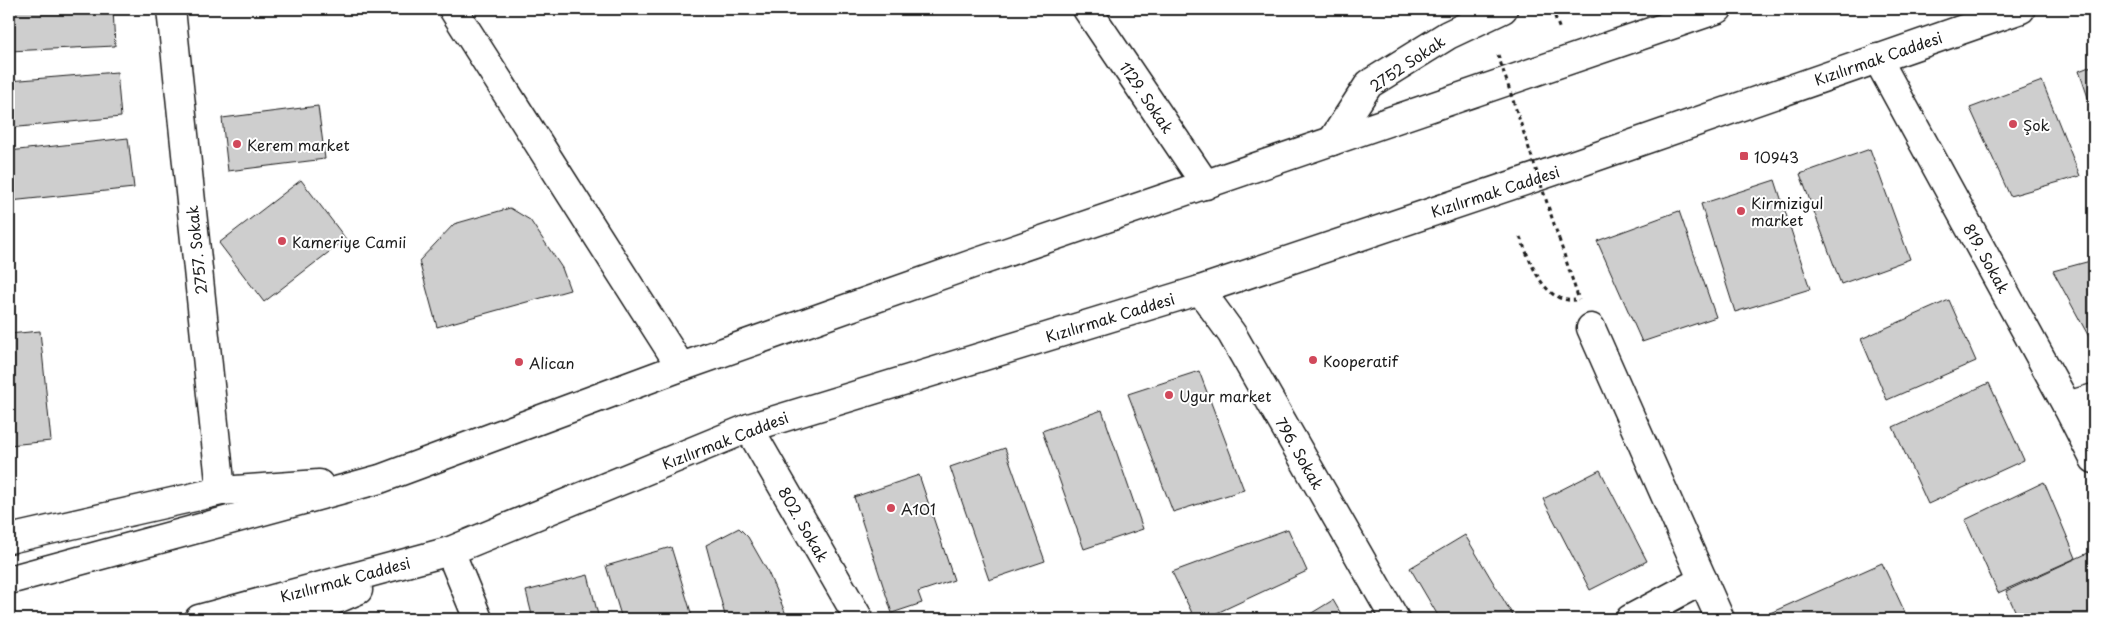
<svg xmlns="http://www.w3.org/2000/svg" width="2103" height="628" font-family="'Playpen Sans',sans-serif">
	<rect width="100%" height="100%" fill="#fff"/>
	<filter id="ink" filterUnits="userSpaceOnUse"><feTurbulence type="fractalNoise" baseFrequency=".02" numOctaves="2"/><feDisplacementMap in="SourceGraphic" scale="10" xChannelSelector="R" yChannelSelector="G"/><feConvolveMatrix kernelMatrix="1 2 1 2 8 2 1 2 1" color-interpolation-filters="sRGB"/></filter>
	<g filter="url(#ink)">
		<g fill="#cecece" stroke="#1c1c1c">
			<path d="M 9,9 L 113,9 L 115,46 L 9,51 Z"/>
			<path d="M 2094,65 L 2094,115 L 2079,71 Z"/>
			<path d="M 117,72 L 121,117 L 9,128 L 9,81 Z"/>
			<path d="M 2042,81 L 2080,176 L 2010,196 L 1970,108 Z"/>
			<path d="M 318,106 L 325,159 L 228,171 L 222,118 Z"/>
			<path d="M 128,138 L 134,188 L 10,201 L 9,151 Z"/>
			<path d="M 1870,149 L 1910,259 L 1841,284 L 1800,174 Z"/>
			<path d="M 301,180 L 346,239 L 264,302 L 219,243 Z"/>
			<path d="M 1775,180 L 1810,289 L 1735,312 L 1701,204 Z"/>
			<path d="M 510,208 L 530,220 L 562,268 L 570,290 L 437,327 L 419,261 L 454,224 Z"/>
			<path d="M 1679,211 L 1716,317 L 1642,342 L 1597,241 Z"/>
			<path d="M 2094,260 L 2094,346 L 2053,271 Z"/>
			<path d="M 1949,300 L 1976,361 L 1887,400 L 1861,339 Z"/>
			<path d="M 40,331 L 51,441 L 9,445 L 9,334 Z"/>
			<path d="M 1199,371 L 1244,490 L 1173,512 L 1128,394 Z"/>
			<path d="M 1989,383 L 2024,460 L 1928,504 L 1893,427 Z"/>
			<path d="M 1102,410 L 1143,529 L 1084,549 L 1042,431 Z"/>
			<path d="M 1005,448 L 1045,561 L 989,580 L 950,467 Z"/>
			<path d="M 1600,470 L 1647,561 L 1590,590 L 1543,499 Z"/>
			<path d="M 919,475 L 954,580 L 918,592 L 922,603 L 892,613 L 854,497 Z"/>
			<path d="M 2044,482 L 2076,558 L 1998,593 L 1965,520 Z"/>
			<path d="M 739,528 L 748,537 L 768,572 L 788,619 L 726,619 L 706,545 Z"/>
			<path d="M 1288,529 L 1307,571 L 1204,619 L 1195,619 L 1172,572 Z"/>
			<path d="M 1465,535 L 1515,619 L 1440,619 L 1410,568 Z"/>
			<path d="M 671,547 L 693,619 L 622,619 L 606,566 Z"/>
			<path d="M 2088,553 L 2094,567 L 2094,619 L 2019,619 L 2006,591 Z"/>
			<path d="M 1882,563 L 1908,619 L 1773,619 L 1770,613 Z"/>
			<path d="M 588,575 L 599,619 L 533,619 L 526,591 Z"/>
			<path d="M 1333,600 L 1344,619 L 1302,619 Z"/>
		</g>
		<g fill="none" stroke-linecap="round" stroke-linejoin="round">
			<defs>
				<g id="minor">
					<path d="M 171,9 L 221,491"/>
					<path d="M 453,9 L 681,367"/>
					<path d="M 1087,9 L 1206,185"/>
					<path d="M 1332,141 L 1369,84 L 1448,35 L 1503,9"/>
					<path d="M 1200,290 L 1232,334 L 1395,619"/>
					<path d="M 1591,328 L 1720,619"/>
					<path d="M 2067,406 L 2094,398"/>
					<path d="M 749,428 L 859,619"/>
					<path d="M 450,551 L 478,619"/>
					<path d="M 1630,619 L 1703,580"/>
				</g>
				<path id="tertiary" d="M 1877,58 L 2067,406 L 2094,459"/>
				<g id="primary">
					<path d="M 9,539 L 221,491 L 319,484"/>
					<path d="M 9,580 L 380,479 L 681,367 L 978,262 L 1718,9"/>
					<path d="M 199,619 L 450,551 L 749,428 L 1200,290 L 1575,164 L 2021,9"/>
					<path d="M 291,619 L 358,590"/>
				</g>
			</defs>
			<use href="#minor" stroke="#1c1c1c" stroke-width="31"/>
			<use href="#tertiary" stroke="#1c1c1c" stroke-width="31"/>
			<use href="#primary" stroke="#1c1c1c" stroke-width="31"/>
			<g stroke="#1c1c1c" stroke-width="3" stroke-dasharray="4 4" stroke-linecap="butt">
				<path d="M 1552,9 L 1560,30"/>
				<path d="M 1520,237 C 1530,260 1543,304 1575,300"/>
				<path d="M 1559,239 L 1579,300"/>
			</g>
			<use href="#minor" stroke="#fff" stroke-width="28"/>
			<use href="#tertiary" stroke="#fff" stroke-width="28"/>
			<use href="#primary" stroke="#fff" stroke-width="28"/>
			<path stroke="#1c1c1c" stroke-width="3" stroke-dasharray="4 4" stroke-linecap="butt" d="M 1498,55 L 1559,239"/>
		</g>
	</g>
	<g fill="#d1495b" stroke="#fff" stroke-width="2">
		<circle cx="2013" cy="124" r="5"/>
		<circle cx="237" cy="144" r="5"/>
		<rect x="1739" y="151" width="10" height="10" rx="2.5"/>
		<circle cx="1741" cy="211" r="5"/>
		<circle cx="282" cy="241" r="5"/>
		<circle cx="1313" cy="360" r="5"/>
		<circle cx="519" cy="362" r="5"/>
		<circle cx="1169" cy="395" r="5"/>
		<circle cx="891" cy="508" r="5"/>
	</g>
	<g text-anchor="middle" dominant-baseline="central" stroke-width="4" stroke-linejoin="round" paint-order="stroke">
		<g font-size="15" fill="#1c1c1c" stroke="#fff">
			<text transform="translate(1878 58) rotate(-19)">Kızılırmak Caddesi</text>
			<text transform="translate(1407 63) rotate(-34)">2752 Sokak</text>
			<text transform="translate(1147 97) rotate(56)">1129. Sokak</text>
			<text transform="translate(1495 191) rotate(-18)">Kızılırmak Caddesi</text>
			<text transform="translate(196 250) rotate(-96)">2757. Sokak</text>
			<text transform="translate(1987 258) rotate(61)">819. Sokak</text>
			<text transform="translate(1110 317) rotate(-17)">Kızılırmak Caddesi</text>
			<text transform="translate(725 440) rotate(-21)">Kızılırmak Caddesi</text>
			<text transform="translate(1300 453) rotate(60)">796. Sokak</text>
			<text transform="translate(804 524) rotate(60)">802. Sokak</text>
			<text transform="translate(345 579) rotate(-15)">Kızılırmak Caddesi</text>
		</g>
		<g font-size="15" fill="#1c1c1c" stroke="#fff" text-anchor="start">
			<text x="2023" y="124">Şok</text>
			<text x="247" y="144">Kerem market</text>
			<text x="1754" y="156">10943</text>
			<text x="1751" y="202">Kirmizigul<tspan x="1751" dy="17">market</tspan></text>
			<text x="292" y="241">Kameriye Camii</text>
			<text x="1323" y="360">Kooperatif</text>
			<text x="529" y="362">Alican</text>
			<text x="1179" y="395">Ugur market</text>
			<text x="901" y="508">A101</text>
		</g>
	</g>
	<rect width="2103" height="628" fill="none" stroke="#fff" stroke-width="30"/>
	<rect x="15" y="15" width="2073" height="598" fill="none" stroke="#1c1c1c" stroke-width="2" filter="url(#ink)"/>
</svg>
